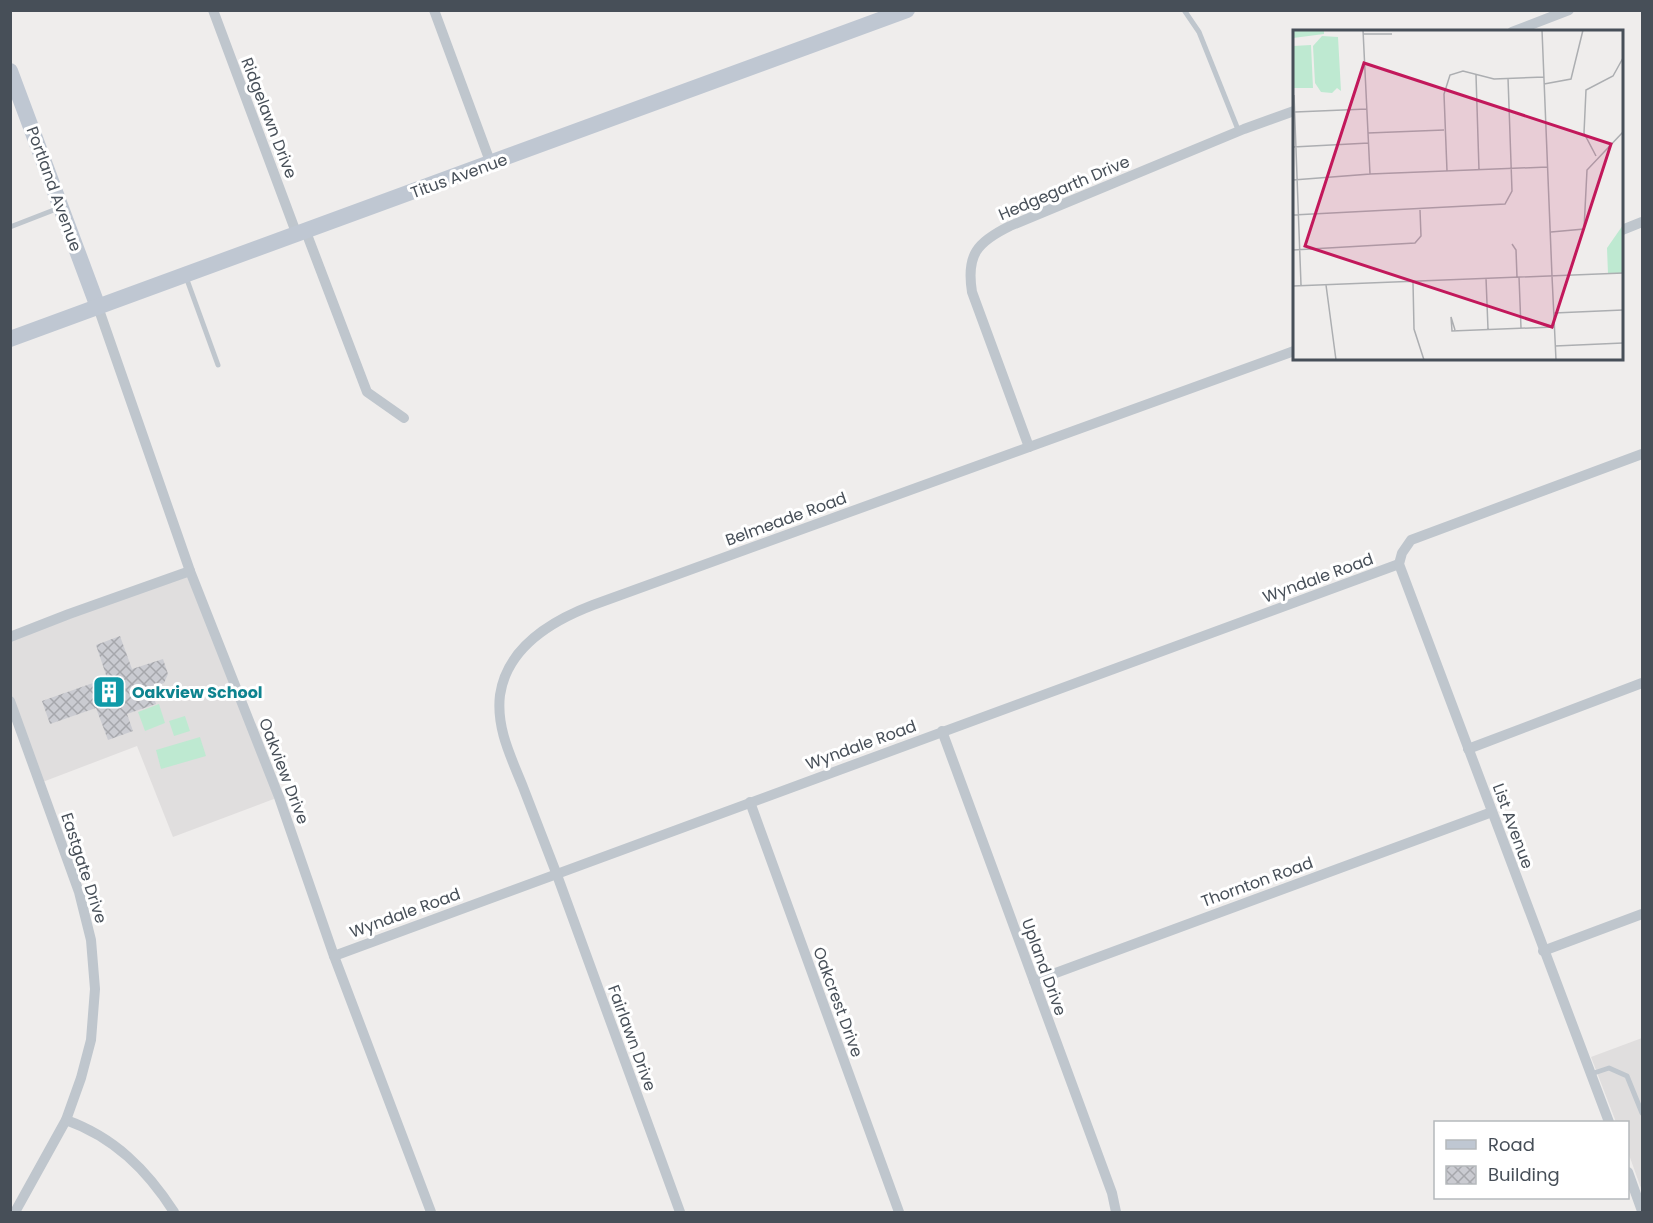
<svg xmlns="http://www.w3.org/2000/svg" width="1653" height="1223" font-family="Poppins,sans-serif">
	<defs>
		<pattern id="building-cross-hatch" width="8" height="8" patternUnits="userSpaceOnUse" patternTransform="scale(1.5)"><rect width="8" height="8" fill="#cacbd1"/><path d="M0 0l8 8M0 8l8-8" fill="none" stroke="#a6a7ac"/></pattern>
	</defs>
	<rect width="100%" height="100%" fill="#efedec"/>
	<g fill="#e0dede">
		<path d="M 190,571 L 279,797 L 173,837 L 137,746 L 40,783 L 11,701 L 10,637 Z"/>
		<path d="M 1642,1038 L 1642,1191 L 1628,1152 L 1628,1122 L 1616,1122 L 1591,1057 Z"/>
	</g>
	<g fill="#bee9d1">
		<path d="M 159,704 L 165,723 L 145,731 L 138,712 Z"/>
		<path d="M 185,716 L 190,731 L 174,736 L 169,721 Z"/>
		<path d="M 200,737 L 206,756 L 161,769 L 156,750 Z"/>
	</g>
	<path fill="url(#building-cross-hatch)" d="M 120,636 L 132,669 L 163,659 L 168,674 L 164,683 L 151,688 L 156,704 L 127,714 L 133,731 L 108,740 L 96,708 L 50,724 L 42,701 L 107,678 L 96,645 Z"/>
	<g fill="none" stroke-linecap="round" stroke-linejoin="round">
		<g stroke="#bfc6cd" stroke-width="5">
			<path d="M 1184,10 L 1199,32 L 1239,132"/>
			<path d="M 10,227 L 59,208"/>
			<path d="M 186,277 L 218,365"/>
			<path d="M 1591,1074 L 1609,1068 L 1627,1076 L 1642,1113"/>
		</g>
		<g stroke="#bfc6cd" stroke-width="10">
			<path d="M 213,10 L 297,235"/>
			<path d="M 434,10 L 491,164"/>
			<path d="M 1512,32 L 1569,10"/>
			<path d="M 1622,230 L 1642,222"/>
			<path d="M 306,232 L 367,392 L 404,418"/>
			<path d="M 98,307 L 190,571 L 279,797 L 334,956 L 431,1212"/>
			<path d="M 1029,447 L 972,292 C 966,255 977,242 1010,226 L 1244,129 L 1294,111"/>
			<path d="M 10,637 L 69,614 L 190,571"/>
			<path d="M 10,701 L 79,892 L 91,940 L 95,989 L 91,1040 L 81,1078 L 66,1120 L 15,1212"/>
			<path d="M 942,731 L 1112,1193 L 1116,1212"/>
			<path d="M 1468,749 L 1642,683"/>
			<path d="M 750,802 L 899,1212"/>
			<path d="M 1543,951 L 1642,914"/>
			<path d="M 334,956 L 1399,564"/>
			<path d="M 1034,981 L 1492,812"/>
			<path d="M 66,1120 C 114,1137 147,1170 174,1212"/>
			<path d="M 1609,1122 L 1399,564 L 1402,553 L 1411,540 L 1642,454"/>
			<path d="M 1628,1172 L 1642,1211"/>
			<path d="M 680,1212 C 639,1100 599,988 557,875 C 546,846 534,816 523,787 C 511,757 496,728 500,695 C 507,647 551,621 593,605 L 1294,351"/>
		</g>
		<g stroke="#bfc7d2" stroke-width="16">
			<path d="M 10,71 L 98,307"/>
			<path d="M 10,339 L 907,10"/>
		</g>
	</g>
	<defs>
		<symbol id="building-square" viewBox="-11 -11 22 22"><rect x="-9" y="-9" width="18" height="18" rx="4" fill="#0f9aa8" stroke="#fff"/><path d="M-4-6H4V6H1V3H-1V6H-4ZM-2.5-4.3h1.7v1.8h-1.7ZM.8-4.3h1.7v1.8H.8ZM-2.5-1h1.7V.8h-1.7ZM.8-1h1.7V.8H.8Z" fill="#fff"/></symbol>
	</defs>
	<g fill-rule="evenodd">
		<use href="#building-square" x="90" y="673" width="38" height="38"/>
	</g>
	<g text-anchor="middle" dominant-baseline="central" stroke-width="6" stroke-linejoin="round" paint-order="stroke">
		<g font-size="16" fill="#474f58" stroke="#fff">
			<text transform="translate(269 118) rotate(69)">Ridgelawn Drive</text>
			<text transform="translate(459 176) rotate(-20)">Titus Avenue</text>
			<text transform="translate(1064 188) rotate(-23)">Hedgegarth Drive</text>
			<text transform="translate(54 189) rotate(70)">Portland Avenue</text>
			<text transform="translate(786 519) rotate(-20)">Belmeade Road</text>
			<text transform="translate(1318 578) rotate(-20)">Wyndale Road</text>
			<text transform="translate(861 745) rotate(-20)">Wyndale Road</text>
			<text transform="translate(284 771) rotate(69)">Oakview Drive</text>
			<text transform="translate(1513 826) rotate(70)">List Avenue</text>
			<text transform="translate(84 868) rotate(72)">Eastgate Drive</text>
			<text transform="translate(1257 882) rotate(-20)">Thornton Road</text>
			<text transform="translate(405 913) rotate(-20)">Wyndale Road</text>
			<text transform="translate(1044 967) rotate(70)">Upland Drive</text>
			<text transform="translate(838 1002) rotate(70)">Oakcrest Drive</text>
			<text transform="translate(632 1038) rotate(70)">Fairlawn Drive</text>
		</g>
		<g font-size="16" font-weight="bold" fill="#0d838f" stroke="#fff" text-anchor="start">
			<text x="132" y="692">Oakview School</text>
		</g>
	</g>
	<g transform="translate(1293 30)">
		<rect width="330" height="330" fill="#efedec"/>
		<path d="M 0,0 L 31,0 L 31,4 L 0,8 ZM 29,6 L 45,7 L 48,61 L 44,58 L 39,63 L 28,62 L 22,53 L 20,16 ZM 18,15 L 20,58 L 0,58 L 0,16 ZM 330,195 L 330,243 L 315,244 L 314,218 Z" fill="#bee9d1"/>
		<path fill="none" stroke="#acaeb1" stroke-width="1.5" d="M 249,0 L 259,246M 70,4 L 99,4M 183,45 L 186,140M 251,54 L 278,49 L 290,0M 1,65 L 8,255M 2,82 L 74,79M 75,103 L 151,100M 0,117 L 76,113M 303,126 L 291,103 L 293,60 L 320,46 L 330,28M 154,141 L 151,64 L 157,45 L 170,41 L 201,49 L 251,47M 77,144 L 255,137M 0,150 L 77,144 L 70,0M 0,185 L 212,174 L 219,161 L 215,48M 258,202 L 291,199 L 294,140 L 330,102M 219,214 L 223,220 L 224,247M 0,220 L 122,213 L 128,206 L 127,180M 259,246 L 263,330M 226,247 L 228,298M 193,248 L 195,299M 120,252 L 121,299 L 131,330M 33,255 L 43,330M 0,256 L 330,243M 261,283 L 330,280M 162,300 L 158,287 L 159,301 L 261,297M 262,316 L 330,313"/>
		<path fill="#c2185b" fill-opacity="0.15" stroke="#c2185b" stroke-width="3" d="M 71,33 L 318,114 L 259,297 L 12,216 Z"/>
		<rect width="330" height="330" fill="none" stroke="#474f58" stroke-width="3"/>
	</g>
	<rect width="1653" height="1223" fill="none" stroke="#474f58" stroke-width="24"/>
	<rect x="1434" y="1121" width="195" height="78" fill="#ffffff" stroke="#b5b9bc" stroke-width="1.5"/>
	<rect x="1446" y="1140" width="30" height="9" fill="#bfc7d2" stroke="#b5b9bc" stroke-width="1.5"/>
	<text x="1488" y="1151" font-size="18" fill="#474f58">Road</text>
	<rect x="1446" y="1166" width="30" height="18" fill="url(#building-cross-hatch)" stroke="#b5b9bc" stroke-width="1.5"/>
	<text x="1488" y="1181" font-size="18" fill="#474f58">Building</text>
</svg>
